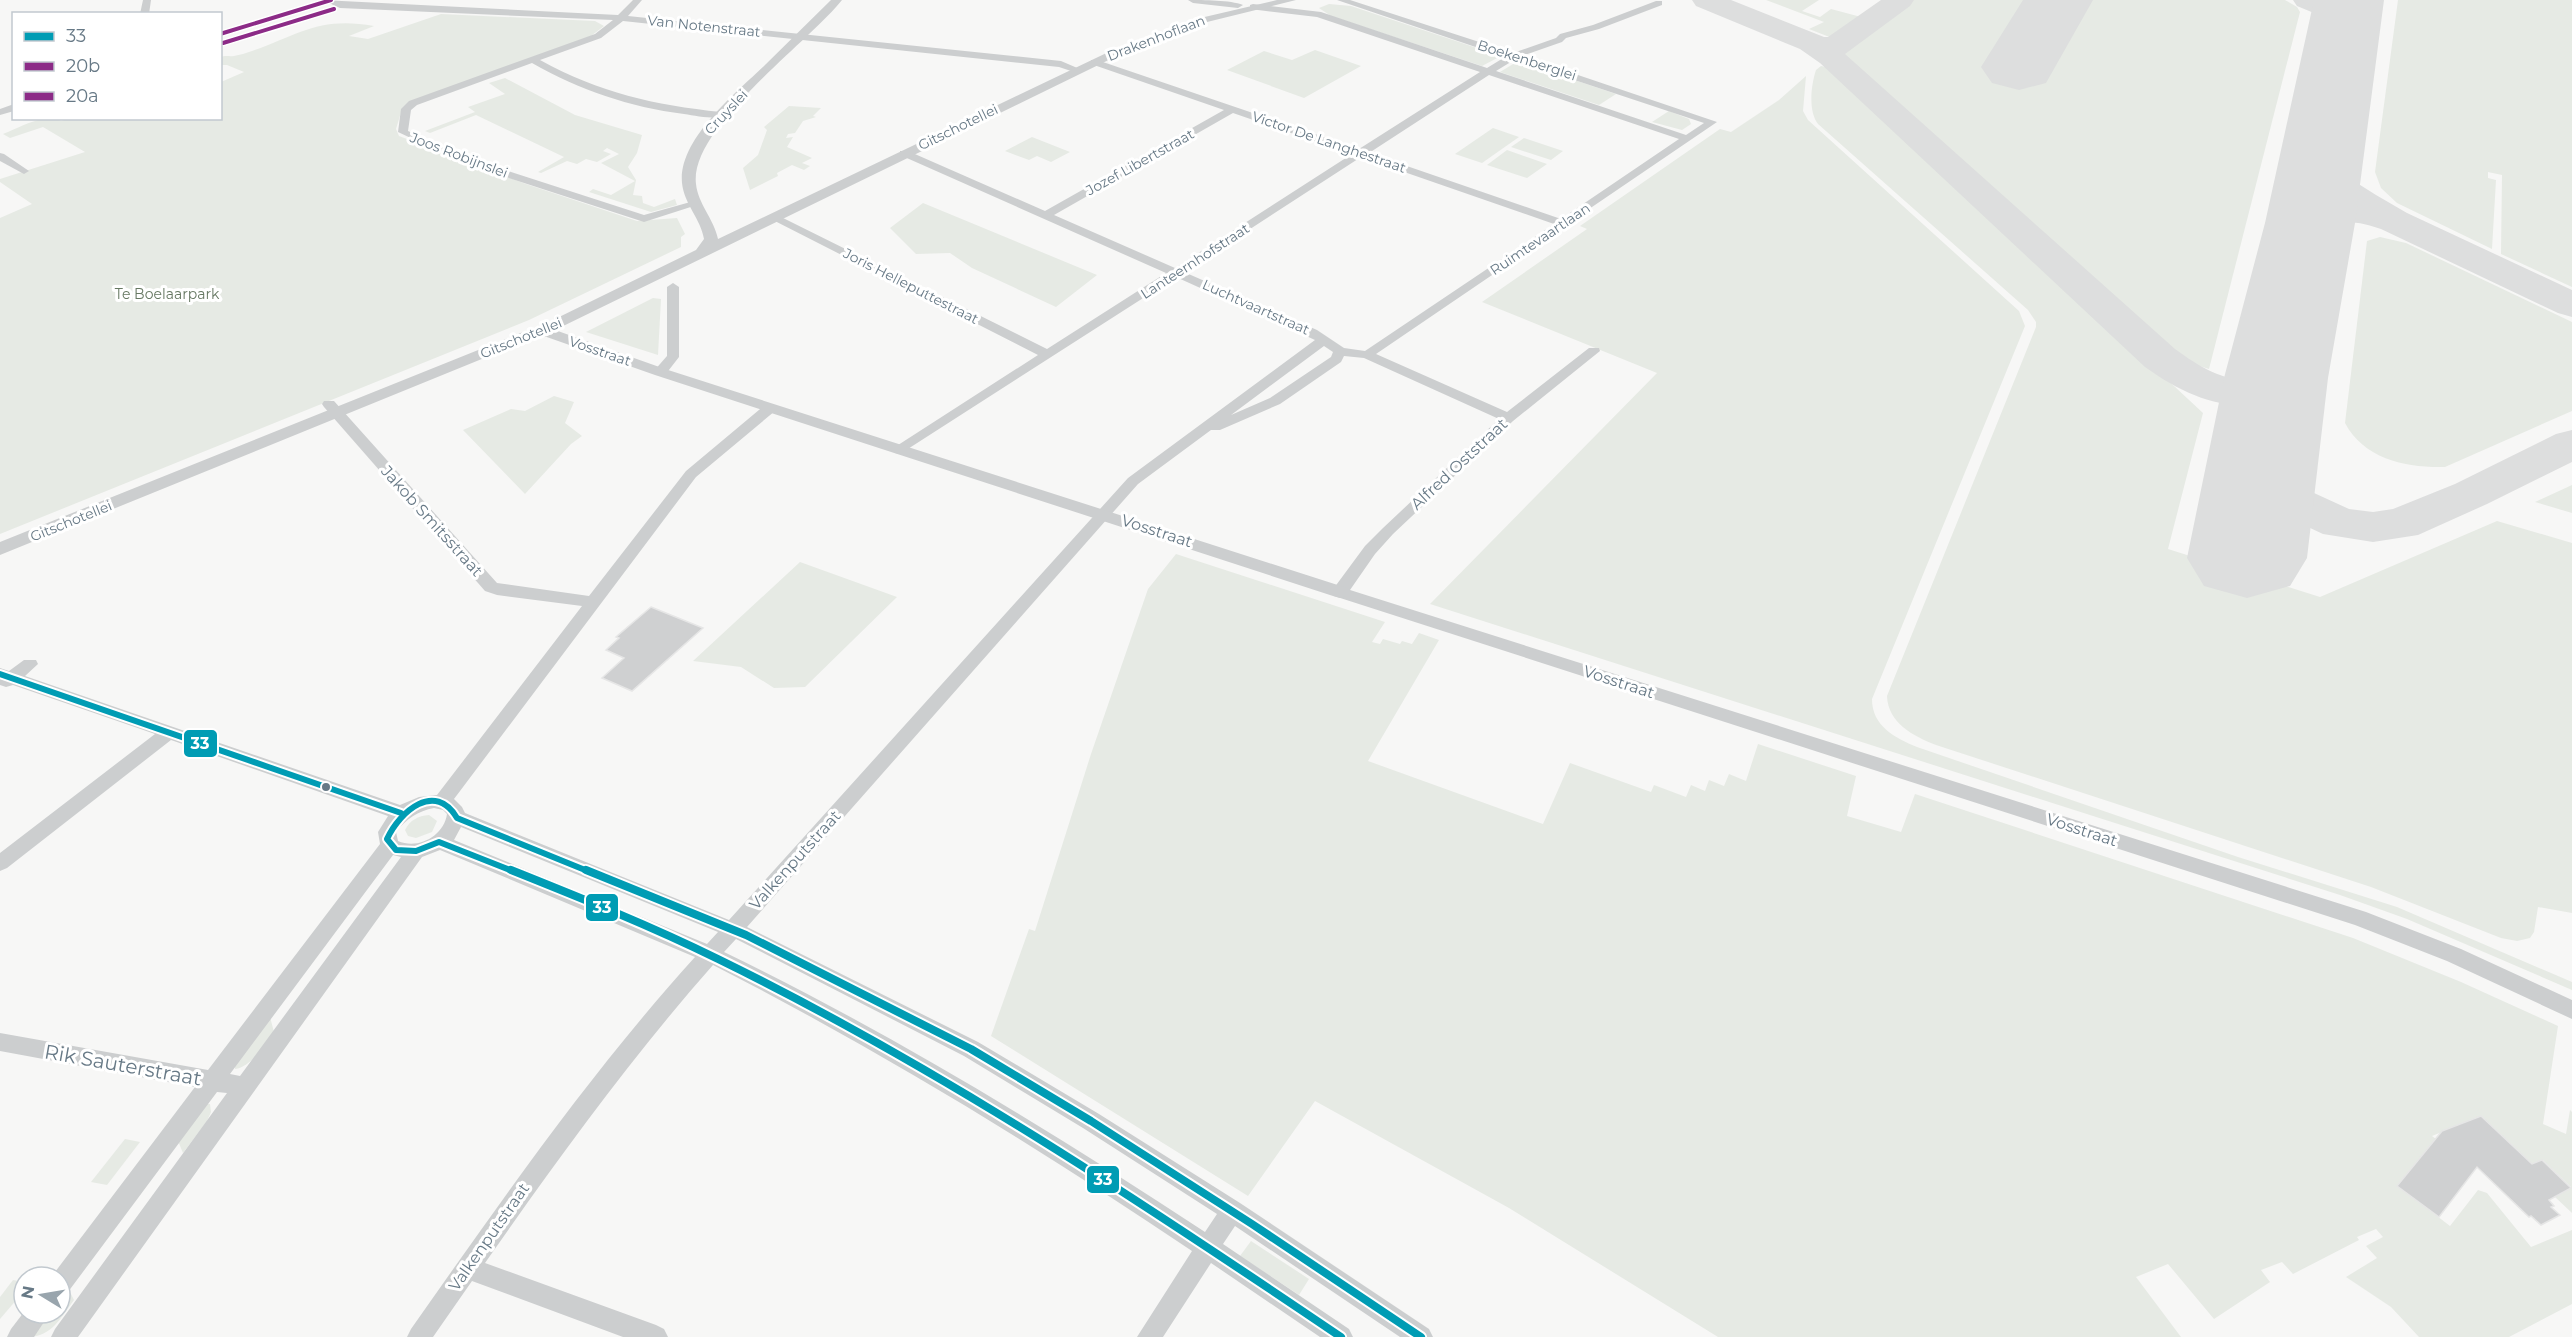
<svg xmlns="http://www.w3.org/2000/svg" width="2572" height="1337" font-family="Montserrat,sans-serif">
	<rect width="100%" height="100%" fill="#f7f7f6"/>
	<g fill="#e6eae4">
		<path d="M 1766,0 L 1819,0 L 1802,11 L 1820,17 L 1831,9 L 1861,17 L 1832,38 L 1809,29 L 1824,22 Z"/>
		<path d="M 1913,0 L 2285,0 L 2297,7 L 2300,12 L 2209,369 L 2181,360 L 2170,354 L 1846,60 L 1844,54 L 1847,49 Z"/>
		<path d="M 2398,0 L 2572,0 L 2572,287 L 2501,254 L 2502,175 L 2488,172 L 2488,178 L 2496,180 L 2492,249 L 2397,203 L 2381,188 L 2375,172 Z"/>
		<path d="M 1329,4 L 1351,6 L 1501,56 L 1482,66 L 1331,16 L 1319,8 Z"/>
		<path d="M 441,14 L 595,21 L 604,26 L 591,36 L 412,101 L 402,109 L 396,129 L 399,136 L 526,184 L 637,221 L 677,218 L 685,234 L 681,237 L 681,247 L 529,320 L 0,534 L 0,218 L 32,204 L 0,182 L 0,179 L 85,152 L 43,127 L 10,138 L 3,134 C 19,128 46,112 61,121 L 71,118 L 220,118 L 221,82 L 244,72 L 227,65 L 221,65 L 221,57 C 226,55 229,57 234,56 C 240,55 246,53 252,51 C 299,34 321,16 374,26 L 349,36 L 368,39 Z"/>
		<path d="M 1315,50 L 1361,66 L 1304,98 L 1227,70 L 1264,51 L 1292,60 Z"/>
		<path d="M 1518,61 L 1616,94 L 1599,105 L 1500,72 Z"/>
		<path d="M 1821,66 L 1834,69 L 2203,413 L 2168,549 L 2320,597 L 2497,521 L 2572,543 L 2572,913 L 2538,907 L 2534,932 L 2530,938 L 2517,941 L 2501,938 L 2371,887 L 1936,745 C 1913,736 1888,723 1887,696 L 2036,327 L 2036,322 L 2028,310 L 1818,124 C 1808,111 1811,85 1816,70 Z"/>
		<path d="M 1806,76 L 1803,111 L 1808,120 L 2019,311 L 2025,326 L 1872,699 C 1872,726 1895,738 1917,747 L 2238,857 L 2397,907 L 2572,982 L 2572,990 L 2407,919 L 2340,895 L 1430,604 L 1657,373 L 1482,302 L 1587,229 L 1580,226 L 1720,129 L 1731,132 L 1779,100 Z"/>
		<path d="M 505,78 L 575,115 L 642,135 L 637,153 L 628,167 L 636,180 L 633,195 L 642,196 L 643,203 L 654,207 L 675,199 L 677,205 L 651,212 L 589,192 L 593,189 L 611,195 L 635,181 L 601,163 L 619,154 L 607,148 L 603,151 L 611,154 L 597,162 L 586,159 L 577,164 L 567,161 L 541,173 L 538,172 L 564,157 L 476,115 L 430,133 L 425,131 L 475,112 L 468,107 L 505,94 L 489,83 Z"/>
		<path d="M 789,106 L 821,108 L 813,116 L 816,117 L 803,121 L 795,133 L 788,134 L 786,138 L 793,137 L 787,147 L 812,158 L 802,163 L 810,166 L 804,170 L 792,165 L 777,173 L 778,176 L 750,190 L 743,168 L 758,155 L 767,130 L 764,127 Z"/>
		<path d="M 1669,111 L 1689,119 L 1691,124 L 1682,130 L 1652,122 Z"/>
		<path d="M 1493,128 L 1519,137 L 1482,163 L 1455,154 Z"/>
		<path d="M 1032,137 L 1070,152 L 1051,162 L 1037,156 L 1029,160 L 1005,151 Z"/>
		<path d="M 1524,138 L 1563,151 L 1551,160 L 1511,147 Z"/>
		<path d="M 1507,150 L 1547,164 L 1527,178 L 1487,165 Z"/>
		<path d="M 923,203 L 1097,275 L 1056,307 L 972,268 L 950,253 L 916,254 L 890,228 Z"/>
		<path d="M 2380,237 L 2406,243 L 2572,322 L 2572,411 L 2445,467 C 2406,468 2364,459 2345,423 L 2367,241 Z"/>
		<path d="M 653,298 L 661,299 L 658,355 L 586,332 Z"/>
		<path d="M 554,396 L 574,402 L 565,423 L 582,436 L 571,444 L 525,494 L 463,430 L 511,409 L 525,411 Z"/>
		<path d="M 2572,485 L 2572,513 L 2535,502 Z"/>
		<path d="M 1176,554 L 1385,622 L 1372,642 L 1380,644 L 1383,639 L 1400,644 L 1402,641 L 1412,644 L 1419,633 L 1439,640 L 1368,761 L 1543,824 L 1570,763 L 1651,792 L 1654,785 L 1686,797 L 1691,785 L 1705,791 L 1709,780 L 1724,786 L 1729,774 L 1746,781 L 1758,744 L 1856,776 L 1847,816 L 1901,832 L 1915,794 L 2353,938 L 2461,982 L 2558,1026 L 2543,1124 L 2566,1134 L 2570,1110 L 2572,1112 L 2572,1213 L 2555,1197 L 2571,1187 L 2543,1160 L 2531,1165 L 2481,1116 L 2432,1136 L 2436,1139 L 2398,1186 L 2450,1226 L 2478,1190 L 2487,1193 L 2531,1247 L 2572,1230 L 2572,1304 L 2509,1337 L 2419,1337 L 2391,1307 L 2346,1277 L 2377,1258 L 2366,1246 L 2383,1237 L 2376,1229 L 2357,1237 L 2359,1240 L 2293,1274 L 2282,1262 L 2261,1270 L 2270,1282 L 2214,1319 L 2168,1264 L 2136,1277 L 2181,1337 L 1718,1337 L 1509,1208 L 1315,1101 L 1248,1196 L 991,1036 L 1029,929 L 1035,931 L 1091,754 L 1148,589 Z"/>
		<path d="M 800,562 L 897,597 L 805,687 L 774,688 L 741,667 L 693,661 Z"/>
		<path d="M 429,815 L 437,821 L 432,832 L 416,838 L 408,836 L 405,830 C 410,820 418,816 429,815 Z"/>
		<path d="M 270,1017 L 274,1032 C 264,1044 252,1067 235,1069 L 235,1065 Z"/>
		<path d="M 206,1104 L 210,1104 L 211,1112 L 207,1121 L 183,1153 L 178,1141 Z"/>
		<path d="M 125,1139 L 140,1142 L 107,1185 L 91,1182 Z"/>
		<path d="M 1251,1241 L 1309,1279 L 1299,1295 L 1240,1256 Z"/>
		<path d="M 13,1280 L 24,1282 L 24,1291 L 0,1319 L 0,1297 Z"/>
		<path d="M 67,1286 L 74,1300 C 61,1317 52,1337 28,1337 L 46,1313 L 60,1313 L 60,1295 Z"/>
	</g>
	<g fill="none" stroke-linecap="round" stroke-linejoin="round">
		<g fill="#dddede" fill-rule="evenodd">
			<path d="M 1692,0 L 1731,0 L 1824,37 L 1828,37 L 1881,0 L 1914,0 L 1910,6 L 1845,54 L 2175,349 C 2200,367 2222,381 2254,381 L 2261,369 L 2276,365 L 2291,369 L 2297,378 L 2285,400 C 2230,414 2190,399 2145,367 L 1820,63 L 1800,49 L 1696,6 Z"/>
			<path d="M 2293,0 L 2332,0 L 2347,6 L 2359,23 L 2354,29 L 2344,32 L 2334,29 L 2326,18 L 2297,6 Z"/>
			<path d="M 2321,145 L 2333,148 L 2344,167 L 2357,183 L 2376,195 L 2407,213 L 2572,290 L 2572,317 L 2558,313 L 2381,229 C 2368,225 2352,220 2338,223 C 2319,226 2321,237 2297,231 L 2292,223 C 2302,208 2320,204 2338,201 L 2317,178 L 2304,155 L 2309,148 Z"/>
			<path d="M 2572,430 L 2572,462 L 2487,504 L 2418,535 L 2373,542 L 2323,534 L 2282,515 L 2262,498 L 2240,466 L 2247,456 L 2263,452 L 2279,456 L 2294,478 L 2314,493 L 2349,509 L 2373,512 L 2393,509 L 2455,484 L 2556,434 Z"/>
		</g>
		<g fill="#dddede" fill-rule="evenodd">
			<path d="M 2023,0 L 2093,0 L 2046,83 L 2019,90 L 1992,83 L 1981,67 Z"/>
			<path d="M 2314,0 L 2384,0 L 2355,223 L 2328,378 L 2307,558 L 2290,586 L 2247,598 L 2204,586 L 2187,558 L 2224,378 L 2265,223 Z"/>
		</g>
	</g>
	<g fill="#cfd0d1" stroke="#e6e6e6" stroke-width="1.5">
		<path d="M 651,607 L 703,628 L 632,691 L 602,678 L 624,658 L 606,650 L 619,638 L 616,637 Z"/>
		<path d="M 2481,1116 L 2532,1164 L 2542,1160 L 2571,1188 L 2549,1200 L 2554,1206 L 2551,1207 L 2560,1215 L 2541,1225 L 2531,1216 L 2529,1217 L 2477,1167 L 2439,1217 L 2397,1186 L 2442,1131 Z"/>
	</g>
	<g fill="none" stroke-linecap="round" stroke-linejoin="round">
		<g fill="#cccecf" fill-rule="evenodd">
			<path d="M 143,0 L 151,0 L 149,14 L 140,14 Z"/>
			<path d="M 322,0 L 618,15 L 633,0 L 642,0 L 628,16 L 1061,61 L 1082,70 L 1077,73 L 1059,67 L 623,21 L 601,38 L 540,60 C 600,93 654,105 721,112 L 726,115 L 725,117 C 712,119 696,116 684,114 C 629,107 580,90 532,63 L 417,105 L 411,110 L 408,131 L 474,160 L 644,215 L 694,201 L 700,204 L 644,222 L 466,164 L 398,132 L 401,109 L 409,101 L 595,34 L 613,20 L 340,8 L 329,3 L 220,37 L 220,31 Z"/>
			<path d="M 1337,0 L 1350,0 L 1513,53 L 1556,38 L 1560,34 L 1593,25 L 1656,1 L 1662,1 L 1662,5 L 1599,29 L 1566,38 L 1562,42 L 1522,56 L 1717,122 L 1376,354 L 1507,412 L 1589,348 L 1599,348 L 1600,351 L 1513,421 L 1393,534 L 1375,554 L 1350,590 L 2366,912 L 2461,949 L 2572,1000 L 2572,1019 L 2447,961 L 2355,925 L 1334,596 L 1332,592 L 1334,588 L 1365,546 L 1383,528 L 1499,419 L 1364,358 L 1344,356 L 1341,362 L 1280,404 L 1220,430 L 1211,430 L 1138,484 L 747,927 L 978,1042 L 1099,1114 L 1240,1203 L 1429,1329 L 1433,1337 L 1400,1337 L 1235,1226 L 1223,1244 L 1349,1329 L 1353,1337 L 1320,1337 L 1211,1263 L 1163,1337 L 1137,1337 L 1192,1251 C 1038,1147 879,1050 713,965 C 630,1059 557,1160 485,1263 L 656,1325 L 664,1329 L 668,1337 L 623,1337 L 472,1281 L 433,1337 L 407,1337 L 411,1329 C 501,1201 590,1073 695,957 L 440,850 L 422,857 L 78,1337 L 51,1337 L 55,1329 L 227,1093 L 217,1092 L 68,1292 L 60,1296 L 60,1277 L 52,1276 L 195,1087 L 0,1051 L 0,1033 L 208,1070 L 380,844 L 378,832 L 388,816 L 171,740 L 7,868 L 0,871 L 0,853 L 155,734 L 13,685 L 6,687 L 0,685 L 0,668 L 9,671 L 24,660 L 36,660 L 38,664 L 25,676 L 400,805 L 419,797 L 437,795 L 582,606 L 497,595 L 485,591 L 324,407 L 322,404 L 324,401 L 334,401 L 497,583 L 589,596 L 686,471 L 765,405 L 775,405 L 777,408 L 775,411 L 696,477 L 454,799 L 462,807 L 465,813 L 729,920 L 1128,478 L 1315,340 L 1176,277 L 900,454 L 895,453 L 893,450 L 895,447 L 1038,355 L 767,217 L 769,215 L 777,215 L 1047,349 L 1166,273 L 900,155 L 900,151 L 908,151 L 1045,211 L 1224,110 L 1091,64 L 1091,60 L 1097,60 L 1359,149 L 1480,72 L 1317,17 L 1250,9 L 1250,5 L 1253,4 L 1321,12 L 1487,68 L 1505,57 ZM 1514,60 L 1704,123 L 1686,135 L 1496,71 ZM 1489,75 L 1679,139 L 1561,219 L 1369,153 ZM 1233,113 L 1352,154 L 1175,268 L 1054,215 ZM 1361,157 L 1554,224 L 1365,351 L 1344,348 L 1317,330 L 1184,272 ZM 1324,346 L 1333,352 L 1331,357 L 1270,398 L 1231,415 ZM 434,808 L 443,810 L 447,814 C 444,836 418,850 398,841 L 396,832 C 406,819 418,811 434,808 ZM 461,827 L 718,932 L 707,944 L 454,840 ZM 393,855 L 401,857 L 240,1076 L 230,1074 ZM 736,939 L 964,1056 L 1083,1128 L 1217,1214 L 1205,1232 C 1050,1130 891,1033 724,952 Z"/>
			<path d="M 14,104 L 14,111 L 0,115 L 0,109 Z"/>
			<path d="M 0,153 L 4,154 L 29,171 L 24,174 L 0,161 Z"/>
			<path d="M 673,283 L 679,287 L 679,357 L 665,375 L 660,376 L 653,372 L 667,356 L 667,287 Z"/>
			<path d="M 24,1312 L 50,1313 L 34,1337 L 7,1337 L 11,1329 Z"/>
		</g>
		<g fill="#cccecf" fill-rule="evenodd">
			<path d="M 831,0 L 842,0 C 808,43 689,128 696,184 C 698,204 714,219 718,239 L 1119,47 L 1196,19 L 1277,0 L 1296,0 L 1203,23 L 1127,51 L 555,330 L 665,369 L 1347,588 L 1349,592 L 1347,596 L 1340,598 L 1333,596 L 655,375 L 541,335 L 0,555 L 0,542 L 553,320 L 696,250 L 704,239 C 701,219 684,204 682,183 C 678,139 736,93 765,65 C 787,43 809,22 831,0 Z"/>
			<path d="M 1188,0 C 1204,0 1230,0 1243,5 L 1238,8 L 1193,3 Z"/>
		</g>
		<defs>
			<g id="bus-1-far1">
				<path d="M 0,674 L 401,813"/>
				<path d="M 515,872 L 439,842 L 416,851 L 396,850 L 387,839 C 400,811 435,781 457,818 L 590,872"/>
			</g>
			<g id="bus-1">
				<path d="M 511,870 C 581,898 651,926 718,959 C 937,1066 1140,1201 1341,1337"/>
				<path d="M 586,870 L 746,935 L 971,1049 L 1091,1121 L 1252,1224 L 1421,1337"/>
			</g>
			<path id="bus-2" d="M 220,34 L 331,0"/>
			<path id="bus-3" d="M 223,43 L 334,9"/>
		</defs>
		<use href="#bus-1-far1" stroke="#fff" stroke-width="10"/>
		<use href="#bus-1" stroke="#fff" stroke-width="12"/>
		<use href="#bus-2" stroke="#fff" stroke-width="7"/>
		<use href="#bus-3" stroke="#fff" stroke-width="7"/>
		<use href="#bus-1-far1" stroke="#009cb4" stroke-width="6"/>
		<use href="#bus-1" stroke="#009cb4" stroke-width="8"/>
		<use href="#bus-2" stroke="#8c2b87" stroke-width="4"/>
		<use href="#bus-3" stroke="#8c2b87" stroke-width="4"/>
	</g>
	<circle fill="#677986" stroke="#fff" stroke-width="2" cx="326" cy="787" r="5"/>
	<g text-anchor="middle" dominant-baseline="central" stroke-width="6" stroke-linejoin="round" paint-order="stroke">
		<g font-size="14" fill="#677986" stroke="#fff">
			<text transform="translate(704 26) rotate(6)">Van Notenstraat</text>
			<text transform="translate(1156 38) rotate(-21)">Drakenhoflaan</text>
			<text transform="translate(1527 60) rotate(18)">Boekenberglei</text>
			<text transform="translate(726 112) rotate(-47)">Cruyslei</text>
			<text transform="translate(958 127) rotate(-26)">Gitschotellei</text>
			<text transform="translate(1329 142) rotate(19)">Victor De Langhestraat</text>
			<text transform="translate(459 155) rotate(21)">Joos Robijnslei</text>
			<text transform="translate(1140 162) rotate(-29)">Jozef Libertstraat</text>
			<text transform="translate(1540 239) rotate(-34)">Ruimtevaartlaan</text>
			<text transform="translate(1195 261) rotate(-33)">Lanteernhofstraat</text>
			<text transform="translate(911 286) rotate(27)">Joris Helleputtestraat</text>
			<text transform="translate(1256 307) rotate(24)">Luchtvaartstraat</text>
			<text transform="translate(521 338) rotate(-22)">Gitschotellei</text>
			<text transform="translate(600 351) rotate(19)">Vosstraat</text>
			<text transform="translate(71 521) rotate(-22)">Gitschotellei</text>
		</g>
		<g font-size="14" fill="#667862" stroke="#fff">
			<text x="167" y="294">Te Boelaarpark</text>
		</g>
		<g font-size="16" fill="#677986" stroke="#fff">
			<text transform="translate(1459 464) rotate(-43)">Alfred Oststraat</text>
			<text transform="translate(432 521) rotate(48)">Jakob Smitsstraat</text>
			<text transform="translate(1157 531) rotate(18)">Vosstraat</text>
			<text transform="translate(1619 682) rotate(18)">Vosstraat</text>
			<text transform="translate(2082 830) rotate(18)">Vosstraat</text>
			<text transform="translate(795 860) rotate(-48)">Valkenputstraat</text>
			<text transform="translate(489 1237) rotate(-55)">Valkenputstraat</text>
		</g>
		<g font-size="20" fill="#677986" stroke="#fff">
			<text transform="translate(123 1065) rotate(10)">Rik Sauterstraat</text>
		</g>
	</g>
	<g stroke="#fff" stroke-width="2">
		<rect x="183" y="729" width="35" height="29" rx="6" fill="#009cb4"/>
		<rect x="585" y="893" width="34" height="29" rx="6" fill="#009cb4"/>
		<rect x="1086" y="1165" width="34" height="29" rx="6" fill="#009cb4"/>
	</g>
	<g font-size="16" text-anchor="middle" font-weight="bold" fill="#fff">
		<text x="200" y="749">33</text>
		<text x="602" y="913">33</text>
		<text x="1103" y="1185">33</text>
	</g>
	<rect x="12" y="12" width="210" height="108" fill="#ffffff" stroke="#c2c9cf" stroke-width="1.5"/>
	<rect x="24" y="32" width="30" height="9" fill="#009cb4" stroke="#c2c9cf" stroke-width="1.5"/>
	<text x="66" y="42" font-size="18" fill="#677986">33</text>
	<rect x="24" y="62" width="30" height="9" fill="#8c2b87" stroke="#c2c9cf" stroke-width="1.5"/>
	<text x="66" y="72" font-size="18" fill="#677986">20b</text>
	<rect x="24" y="92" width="30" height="9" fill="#8c2b87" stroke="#c2c9cf" stroke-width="1.5"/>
	<text x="66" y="102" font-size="18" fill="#677986">20a</text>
	<g transform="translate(42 1295) rotate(281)"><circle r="28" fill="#ffffff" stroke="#c2c9cf" stroke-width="1.5"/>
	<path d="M0-4.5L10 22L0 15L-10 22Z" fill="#99a5ad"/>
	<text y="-9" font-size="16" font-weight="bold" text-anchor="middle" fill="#677986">N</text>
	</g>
</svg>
